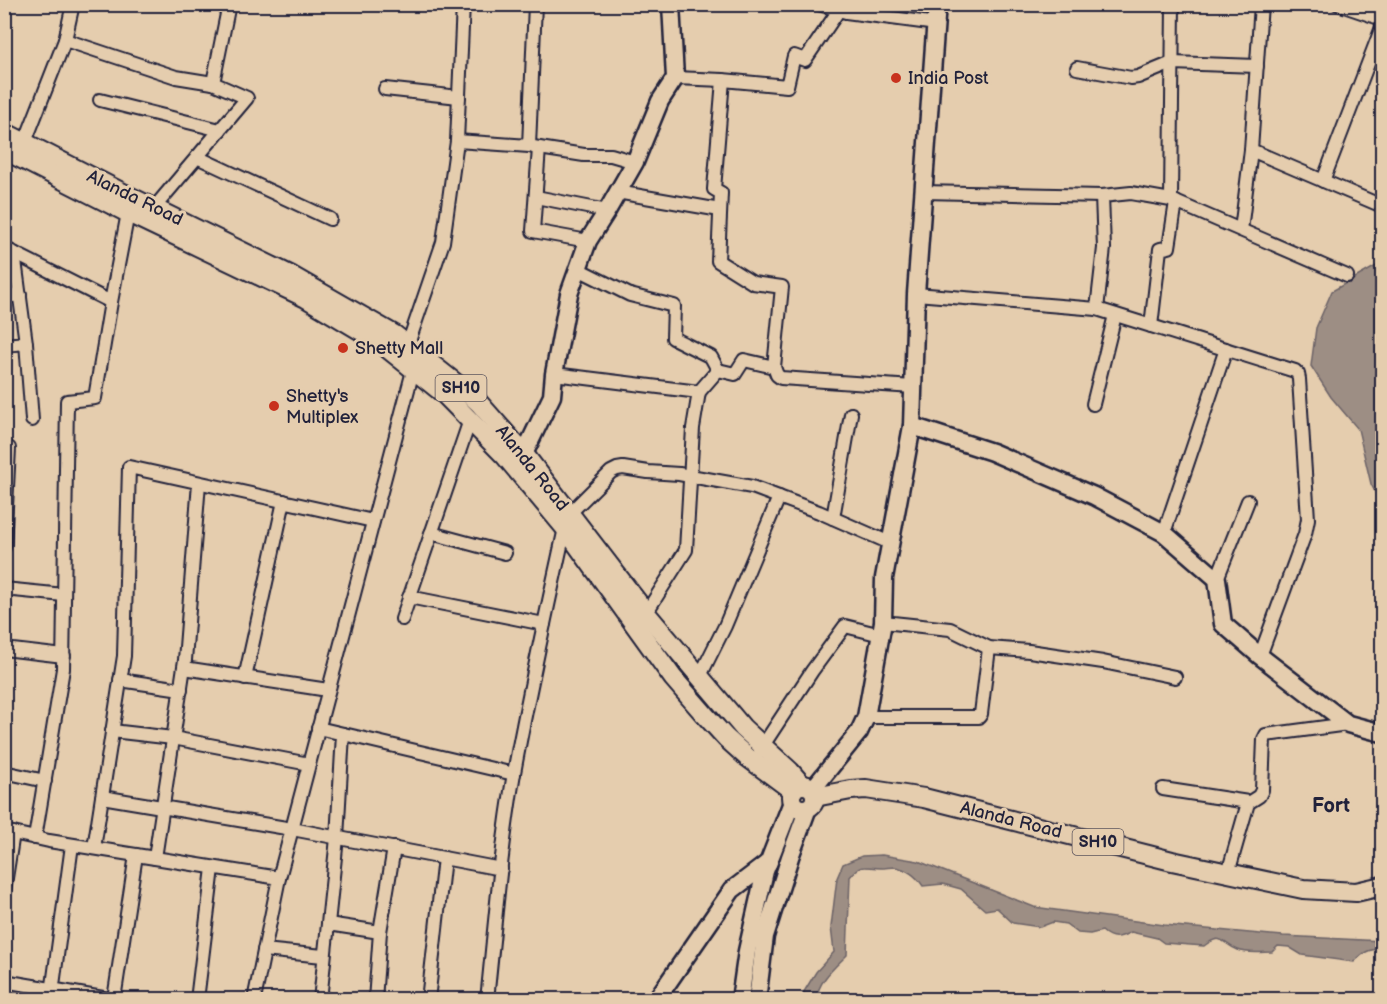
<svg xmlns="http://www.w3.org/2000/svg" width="1387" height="1004" font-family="'Balsamiq Sans',sans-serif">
	<rect width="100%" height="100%" fill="#e5cdae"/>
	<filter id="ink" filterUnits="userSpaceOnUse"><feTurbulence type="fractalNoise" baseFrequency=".0167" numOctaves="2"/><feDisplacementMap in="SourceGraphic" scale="12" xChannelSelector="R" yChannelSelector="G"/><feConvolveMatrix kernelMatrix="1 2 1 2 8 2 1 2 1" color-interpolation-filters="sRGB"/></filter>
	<g filter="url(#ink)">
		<g fill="#9d8e84" stroke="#6c6367" stroke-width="1.5">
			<path d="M 1378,265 L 1382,265 L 1382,506 L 1371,484 L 1358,429 L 1331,397 L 1311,366 L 1316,328 L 1332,291 Z"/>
			<path d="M 882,855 L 918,861 L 1034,907 L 1164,925 L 1283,936 L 1382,941 L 1382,949 C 1368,949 1364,952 1354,962 L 1302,955 L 1289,947 L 1278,946 L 1272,952 C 1262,952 1247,954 1238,950 C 1221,943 1222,932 1204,946 L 1164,943 L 1157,938 L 1131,932 C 1120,938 1112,940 1102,931 L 1090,934 L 1078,933 L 1066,924 L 1053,922 L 1040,927 L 1013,923 L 997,908 L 985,910 L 961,889 L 943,884 L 923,886 C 917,877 907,869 895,867 C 891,867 885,868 881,868 C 864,868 862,862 850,877 L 847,955 C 835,967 817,982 817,999 L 802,999 L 802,995 L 816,972 L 834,952 L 831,927 L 837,878 L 843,864 L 862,856 Z"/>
		</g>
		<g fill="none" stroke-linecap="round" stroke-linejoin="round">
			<defs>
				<g id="street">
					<path d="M 819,4 L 846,12 L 937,24"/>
					<path d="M 1173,4 L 1171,200 L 1347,276"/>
					<path d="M 1261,4 L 1251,150 L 1382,206"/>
					<path d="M 1338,4 L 1382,19"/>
					<path d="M 65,40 L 176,77 L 213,83"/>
					<path d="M 1077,68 L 1131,78 L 1138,77 L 1172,63 L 1257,66"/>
					<path d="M 675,78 L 723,80 L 714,189 L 721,193 L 718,261 L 753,283 L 782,287 L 774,367 L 744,360 L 735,374 L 718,370"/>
					<path d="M 723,80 L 787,86 L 794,56 L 805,60 L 839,10"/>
					<path d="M 385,89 L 459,97"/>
					<path d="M 100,100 L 220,130"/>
					<path d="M 457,141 L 529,146 L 535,4"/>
					<path d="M 25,142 L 65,40 L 73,4"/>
					<path d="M 533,147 L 584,155 L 611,155 L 635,162"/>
					<path d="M 539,148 L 533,231 L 588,241"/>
					<path d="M 197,157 L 330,219"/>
					<path d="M 1323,181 L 1382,27"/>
					<path d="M 617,192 L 720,210"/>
					<path d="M 923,192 L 1102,196"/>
					<path d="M 536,197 L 607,211"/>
					<path d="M 154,208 L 247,98 L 213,83 L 229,4"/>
					<path d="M 1241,230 L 1251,150"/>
					<path d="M 4,248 L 111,302 L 128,213"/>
					<path d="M 578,269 L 630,295 L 674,306 L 673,338 L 711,357 L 718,370 L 699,392 L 693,428 L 686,550 L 646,613"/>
					<path d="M 916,294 L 1097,309 L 1295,371 L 1298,374 L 1299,379 L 1308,519 L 1305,534 L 1260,656"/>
					<path d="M 4,297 L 20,295"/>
					<path d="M 1097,309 L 1104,248 L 1102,196 L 1131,193 L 1171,200"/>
					<path d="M 1151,326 L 1160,249 L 1169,247 L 1176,202"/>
					<path d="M 26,343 L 32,420"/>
					<path d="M 4,345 L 26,343 L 14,253"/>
					<path d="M 406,350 L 443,242 L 457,141 L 463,4"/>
					<path d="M 774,367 L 777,375 L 781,378 L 913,387"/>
					<path d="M 554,374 L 699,392"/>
					<path d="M 1093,404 L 1115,315"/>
					<path d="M 569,514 L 611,472 L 617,469 L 623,468 L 648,472 L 679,474 L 752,487 L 819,512 L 890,543"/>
					<path d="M 833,518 L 851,414"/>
					<path d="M 431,533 L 505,553"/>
					<path d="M 1164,533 L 1226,349"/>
					<path d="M 4,547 L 9,448"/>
					<path d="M 1217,579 L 1248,501"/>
					<path d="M 4,589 L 64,595"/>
					<path d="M 409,597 L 544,624"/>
					<path d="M 402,619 L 470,420"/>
					<path d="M 883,622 L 950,629 L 989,648 L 1029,651 L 1103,662 L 1175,677"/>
					<path d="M 4,649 L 64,656"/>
					<path d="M 184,668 L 328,690"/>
					<path d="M 700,676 L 725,626 L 779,497"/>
					<path d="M 245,678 L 284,501"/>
					<path d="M 120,680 L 181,689"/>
					<path d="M 866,717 L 979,717 L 981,714 L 989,648"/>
					<path d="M 318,728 L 514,774"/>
					<path d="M 112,731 L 173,738 L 309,764"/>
					<path d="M 760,750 L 812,671 L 845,626 L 881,635"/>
					<path d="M 4,772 L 45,781"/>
					<path d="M 1163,789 L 1248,802"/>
					<path d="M 102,797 L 292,829 L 501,869"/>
					<path d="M 4,831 L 49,841 L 279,878 L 254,1000"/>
					<path d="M 35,838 L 63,669 L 67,401 L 95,398 L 111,302"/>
					<path d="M 94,848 L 124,656 L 129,467 L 373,521"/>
					<path d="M 155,858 L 185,660 L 199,483"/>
					<path d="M 1228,873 L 1248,803 L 1259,796 L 1262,790 L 1264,739 L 1266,735 L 1348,724"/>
					<path d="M 279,878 L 415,363"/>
					<path d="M 4,891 L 13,833"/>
					<path d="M 328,924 L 380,932 L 375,1000"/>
					<path d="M 380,932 L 394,848"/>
					<path d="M 264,950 L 323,956"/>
					<path d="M 4,981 L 115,1000"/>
					<path d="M 114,999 L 136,855"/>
					<path d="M 51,1000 L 72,845"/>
					<path d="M 197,1000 L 213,868"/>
					<path d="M 320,1000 L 337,838 L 343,734"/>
					<path d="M 428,1000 L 444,858"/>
					<path d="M 487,1000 C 495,924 501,848 514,773 C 529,691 547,609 565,528"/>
				</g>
				<g id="secondary">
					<path d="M 912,426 L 992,452 L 1094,496 L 1164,533 L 1217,579 L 1223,624 L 1260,656 L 1348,724 L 1382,733"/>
					<path d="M 524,454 L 552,396 L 554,374 L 569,294 L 588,241 L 607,211 L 635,162 L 660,101 L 675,78 L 671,4"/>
					<path d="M 812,790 L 859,732 L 866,717 L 883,622 L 884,578 L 912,426 L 916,294 L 937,4"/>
					<path d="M 656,1000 L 732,890 L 769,862"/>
					<path d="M 740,1000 L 747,951 L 765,871 L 792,802"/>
					<path d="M 757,1000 L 765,936 L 790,857 L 808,808"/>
				</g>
				<g id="primary">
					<path d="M 4,132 L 131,197 L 292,276 L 395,335 L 467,392 L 479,403 L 524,454 L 646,613 L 743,728 L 790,771 L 802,785"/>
					<path d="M 4,150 L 128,213 L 306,298 L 378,341 L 444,394 L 505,456 L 565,528 L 673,678 L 705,715 L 726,738 L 747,757 L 793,791"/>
					<circle cx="803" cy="797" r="12"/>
					<path d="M 815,797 L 851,790 L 866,789 L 924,798 L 1172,861 L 1303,889 L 1356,892 L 1382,886"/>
				</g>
			</defs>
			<use href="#street" stroke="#22223b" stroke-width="16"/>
			<use href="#secondary" stroke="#22223b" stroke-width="21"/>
			<use href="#primary" stroke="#22223b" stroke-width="22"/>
			<use href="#street" stroke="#e5cdae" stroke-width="12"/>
			<use href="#secondary" stroke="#e5cdae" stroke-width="16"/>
			<use href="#primary" stroke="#e5cdae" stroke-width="18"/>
		</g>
	</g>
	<g fill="#c8321e" stroke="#e5cdae" stroke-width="2">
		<circle cx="896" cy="78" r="6"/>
		<circle cx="343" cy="348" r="6"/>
		<circle cx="274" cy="406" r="6"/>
	</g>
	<g text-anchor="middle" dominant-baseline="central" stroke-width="6" stroke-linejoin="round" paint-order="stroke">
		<g fill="#e5cdae" stroke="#5c555e" stroke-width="1.5">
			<rect x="435.5" y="375" width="51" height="26" rx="4.5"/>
			<rect x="1072.5" y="829" width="51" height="26" rx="4.5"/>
		</g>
		<g font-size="16" font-weight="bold" fill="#22223b">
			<text x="461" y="388">SH10</text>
			<text x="1098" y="842">SH10</text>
		</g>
		<g font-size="18" fill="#22223b" stroke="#e5cdae" text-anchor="start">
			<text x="908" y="78">India Post</text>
			<text x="355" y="348">Shetty Mall</text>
			<text x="286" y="396">Shetty's<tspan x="286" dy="21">Multiplex</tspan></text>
		</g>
		<g font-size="18" fill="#22223b" stroke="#e5cdae">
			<text transform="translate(135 198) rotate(26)">Alanda Road</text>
			<text transform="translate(532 468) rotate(51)">Alanda Road</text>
			<text transform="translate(1011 820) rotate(14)">Alanda Road</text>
		</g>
		<g font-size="20" font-weight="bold" fill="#22223b" stroke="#e5cdae">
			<text x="1331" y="806">Fort</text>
		</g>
	</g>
	<rect width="1387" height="1004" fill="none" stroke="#e5cdae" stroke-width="24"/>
	<rect x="12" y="12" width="1363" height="980" fill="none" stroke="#22223b" stroke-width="2" filter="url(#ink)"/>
</svg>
